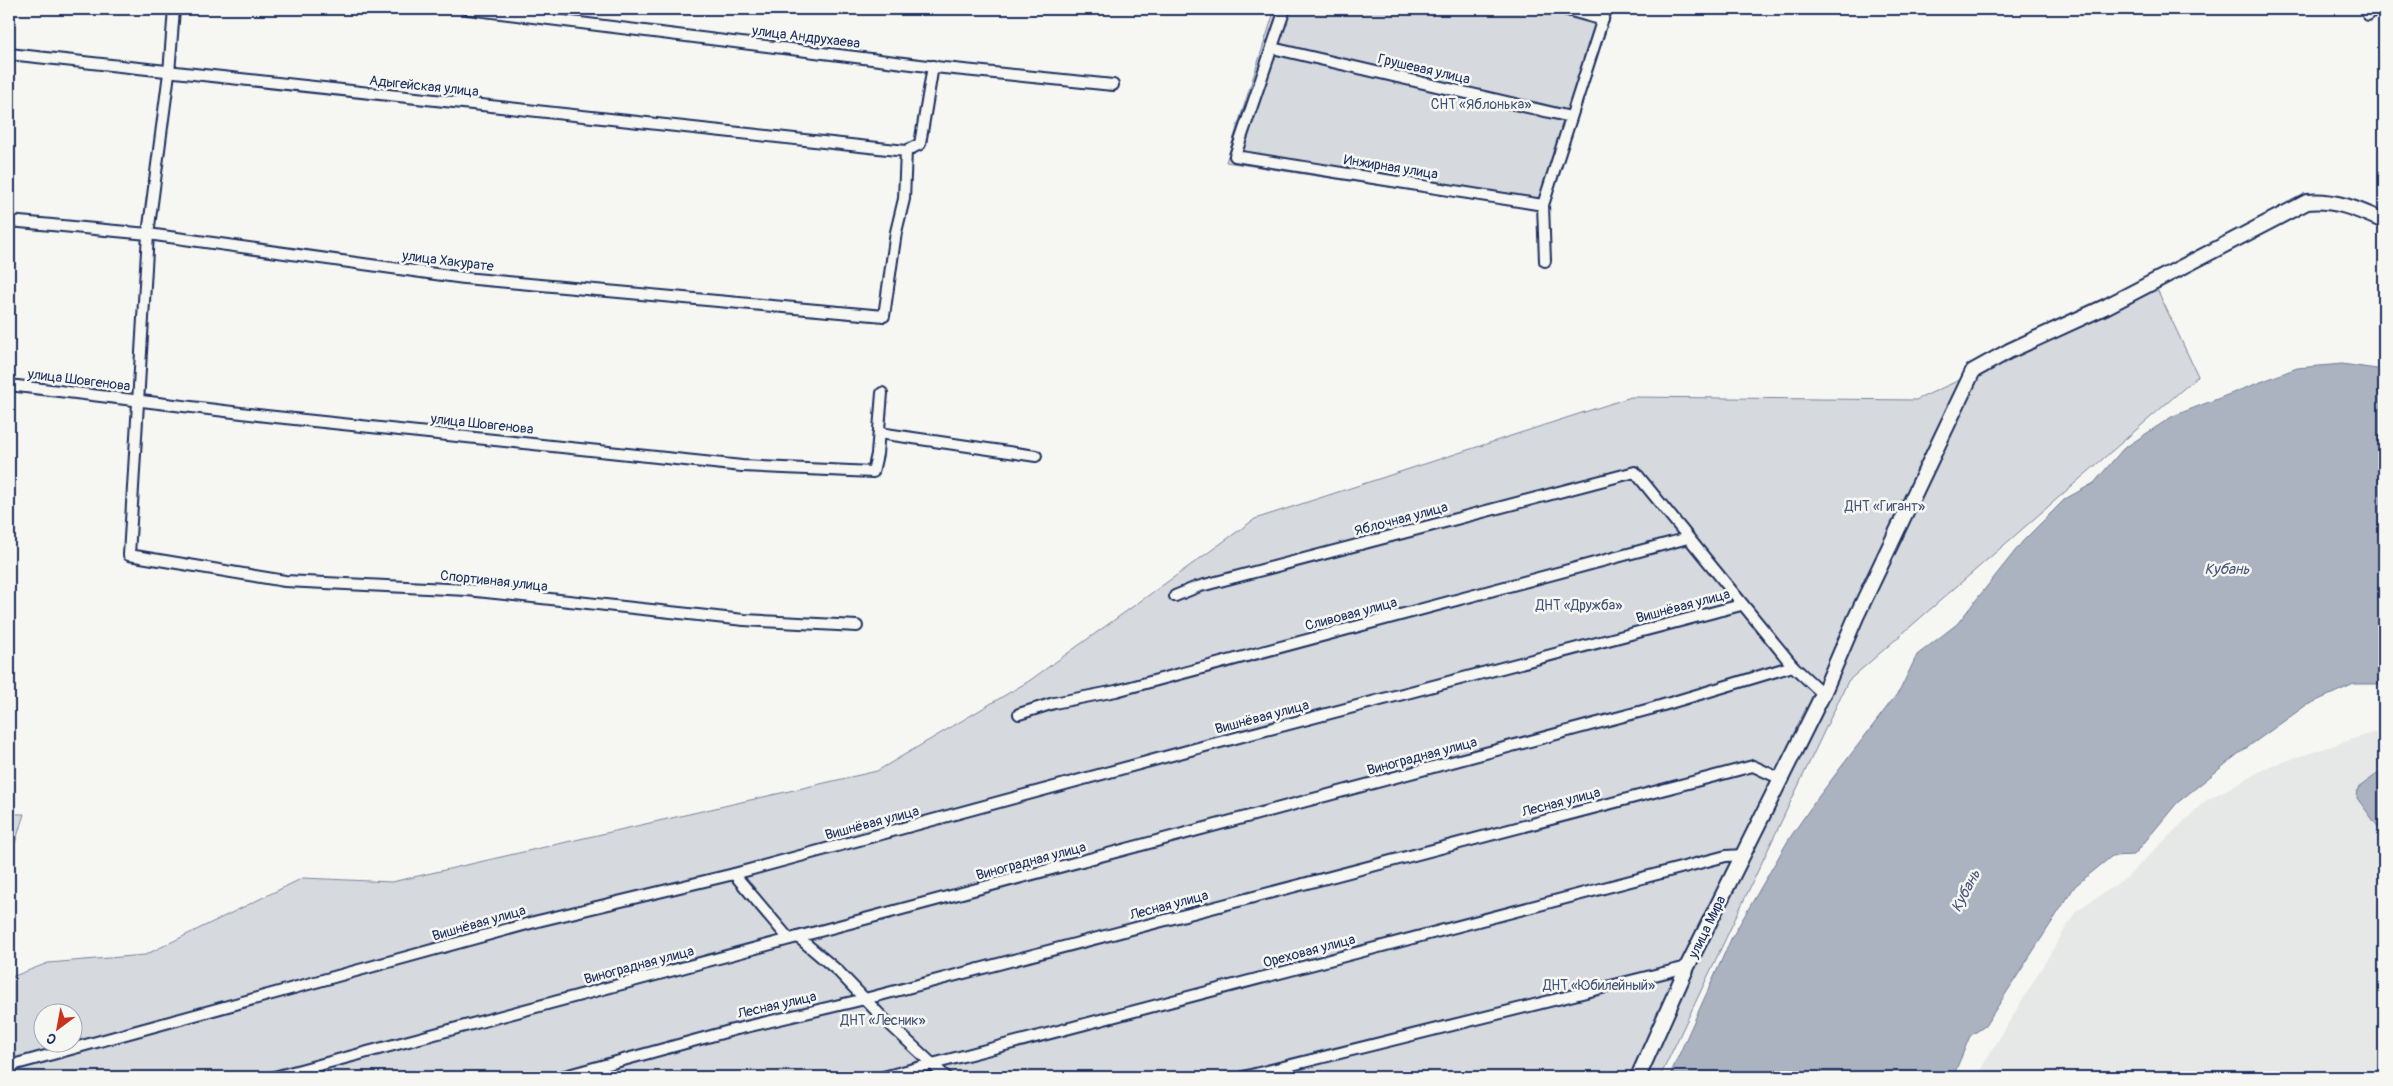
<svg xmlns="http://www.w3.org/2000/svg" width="2393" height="1086" font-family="Pangolin,sans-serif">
	<rect width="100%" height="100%" fill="#f6f6f2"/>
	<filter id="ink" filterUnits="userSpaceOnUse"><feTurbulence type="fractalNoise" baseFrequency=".02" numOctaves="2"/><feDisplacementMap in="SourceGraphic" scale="10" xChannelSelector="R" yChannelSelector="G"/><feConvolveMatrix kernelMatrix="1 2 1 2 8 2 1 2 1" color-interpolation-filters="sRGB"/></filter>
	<g filter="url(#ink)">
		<path fill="#e6e7e7" d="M 2384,729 L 2384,1077 L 1976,1077 L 2076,911 L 2126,878 L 2205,801 L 2270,766 Z"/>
		<g fill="#d6d9dd" stroke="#78849e" fill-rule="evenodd">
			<path d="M 1275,9 L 1613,9 L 1546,211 L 1226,162 Z"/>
			<path d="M 2157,289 L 2198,376 L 1848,681 L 1660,1077 L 9,1077 L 9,978 L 48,963 L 145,955 L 303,878 L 392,882 L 877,771 L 1029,681 L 1255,519 L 1631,397 L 1916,400 ZM 42,1014 L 72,1014 L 72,1044 L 42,1044 Z"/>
			<path d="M 9,814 L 24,814 L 9,863 Z"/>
		</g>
		<g fill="#abb2c0" stroke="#717e99">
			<path d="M 2342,364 L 2384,370 L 2384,684 L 2354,684 L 2305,706 L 2238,754 L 2177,803 L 2134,855 L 2112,856 L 2075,886 L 1985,1026 L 1970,1036 L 1953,1077 L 1669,1077 L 1731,939 L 1789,839 L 1816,800 L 1900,690 L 1917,655 L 1957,624 L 2023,541 L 2065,499 L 2094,483 L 2123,449 L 2173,416 L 2297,368 Z"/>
			<path d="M 2384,769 L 2384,835 L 2357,798 L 2358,788 Z"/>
		</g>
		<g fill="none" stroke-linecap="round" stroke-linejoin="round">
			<defs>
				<g id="street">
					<path d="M 174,9 L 169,73 L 148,234 L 129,555 L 285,581 L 467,590 L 744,620 L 857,626"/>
					<path d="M 468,9 L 944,68 L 1113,85"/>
					<path d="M 1285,9 L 1235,156 L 1543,205"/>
					<path d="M 1564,9 L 1603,20"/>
					<path d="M 2368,15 L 2374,9"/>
					<path d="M 1272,48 L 1571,117"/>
					<path d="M 9,54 L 906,151 L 904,199 L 896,232 L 884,316 L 464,278 L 148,234 L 9,221"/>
					<path d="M 906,151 L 920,144 L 933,66"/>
					<path d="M 1545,261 L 1543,205 L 1606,9"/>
					<path d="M 9,385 L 266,416 L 742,466 L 873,472 L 877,454 L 882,393"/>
					<path d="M 879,433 L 1036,456"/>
					<path d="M 1175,596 L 1197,587 L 1635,472 L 1793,666 L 1823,694"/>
					<path d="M 1019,714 L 1054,703 L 1116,691 L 1688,538"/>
					<path d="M 734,874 L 789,939"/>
					<path d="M 798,937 L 838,971 L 882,1017 L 946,1077"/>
					<path d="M 9,1066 L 538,921 L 734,874 L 1209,745 L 1741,605"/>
					<path d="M 274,1077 L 1650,709 L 1793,666"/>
					<path d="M 561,1077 L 733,1030 L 865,999 L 1753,766 L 1781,779"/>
					<path d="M 883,1077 L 1726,856 L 1743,855"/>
					<path d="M 1243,1077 L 1687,967"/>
				</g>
				<path id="secondary" d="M 1638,1077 L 1687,967 L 1823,694 L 1856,617 L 1973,371 L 2009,351 L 2107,306 L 2307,202 C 2335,199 2359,210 2384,221"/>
			</defs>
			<use href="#street" stroke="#1b2f5e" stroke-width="14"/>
			<use href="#secondary" stroke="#1b2f5e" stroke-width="18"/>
			<use href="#street" stroke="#f6f6f2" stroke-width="10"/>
			<use href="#secondary" stroke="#f6f6f2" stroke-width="14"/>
		</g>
	</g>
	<g text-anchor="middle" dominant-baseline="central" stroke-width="5" stroke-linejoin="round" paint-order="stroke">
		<g font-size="14" fill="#1b2f5e" stroke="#f6f6f2">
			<text transform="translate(806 37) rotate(7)">улица Андрухаева</text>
			<text transform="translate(1424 69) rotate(13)">Грушевая улица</text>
			<text transform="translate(424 86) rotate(6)">Адыгейская улица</text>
			<text transform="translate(1391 167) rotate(9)">Инжирная улица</text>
			<text transform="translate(448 261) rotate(7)">улица Хакурате</text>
			<text transform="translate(79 380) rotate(7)">улица Шовгенова</text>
			<text transform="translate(482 424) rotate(6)">улица Шовгенова</text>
			<text transform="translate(1401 519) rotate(-15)">Яблочная улица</text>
			<text transform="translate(494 581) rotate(6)">Спортивная улица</text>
			<text transform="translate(1683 606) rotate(-15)">Вишнёвая улица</text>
			<text transform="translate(1351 614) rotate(-15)">Сливовая улица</text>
			<text transform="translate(1262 717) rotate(-15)">Вишнёвая улица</text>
			<text transform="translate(1422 756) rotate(-15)">Виноградная улица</text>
			<text transform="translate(1561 802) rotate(-15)">Лесная улица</text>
			<text transform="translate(872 823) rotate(-15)">Вишнёвая улица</text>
			<text transform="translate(1031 861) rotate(-15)">Виноградная улица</text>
			<text transform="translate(1169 905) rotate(-15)">Лесная улица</text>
			<text transform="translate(479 923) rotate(-16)">Вишнёвая улица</text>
			<text transform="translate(1707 927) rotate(-64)">улица Мира</text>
			<text transform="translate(1309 951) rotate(-15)">Ореховая улица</text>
			<text transform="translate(639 965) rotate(-15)">Виноградная улица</text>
			<text transform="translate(777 1005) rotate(-13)">Лесная улица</text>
		</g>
		<g font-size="14" fill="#405177" stroke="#f6f6f2">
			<text x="1481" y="104">СНТ «Яблонька»</text>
			<text x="1885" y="506">ДНТ «Гигант»</text>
			<text x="1579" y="605">ДНТ «Дружба»</text>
			<text x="1599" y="985">ДНТ «Юбилейный»</text>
			<text x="883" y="1020">ДНТ «Лесник»</text>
		</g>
		<g font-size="15" font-style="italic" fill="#46567b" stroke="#f6f6f2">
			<text x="2227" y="569">Кубань</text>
			<text transform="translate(1966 891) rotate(-62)">Кубань</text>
		</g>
	</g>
	<rect width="2393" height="1086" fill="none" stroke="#f6f6f2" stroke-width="30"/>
	<rect x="15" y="15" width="2363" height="1056" fill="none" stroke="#1b2f5e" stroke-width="2" filter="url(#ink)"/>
	<g transform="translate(58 1028) rotate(212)"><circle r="24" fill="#f6f6f2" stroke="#9ea6b7"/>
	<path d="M0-4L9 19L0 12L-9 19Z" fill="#c8321e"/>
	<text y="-8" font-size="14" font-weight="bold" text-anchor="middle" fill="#1b2f5e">С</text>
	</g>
</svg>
